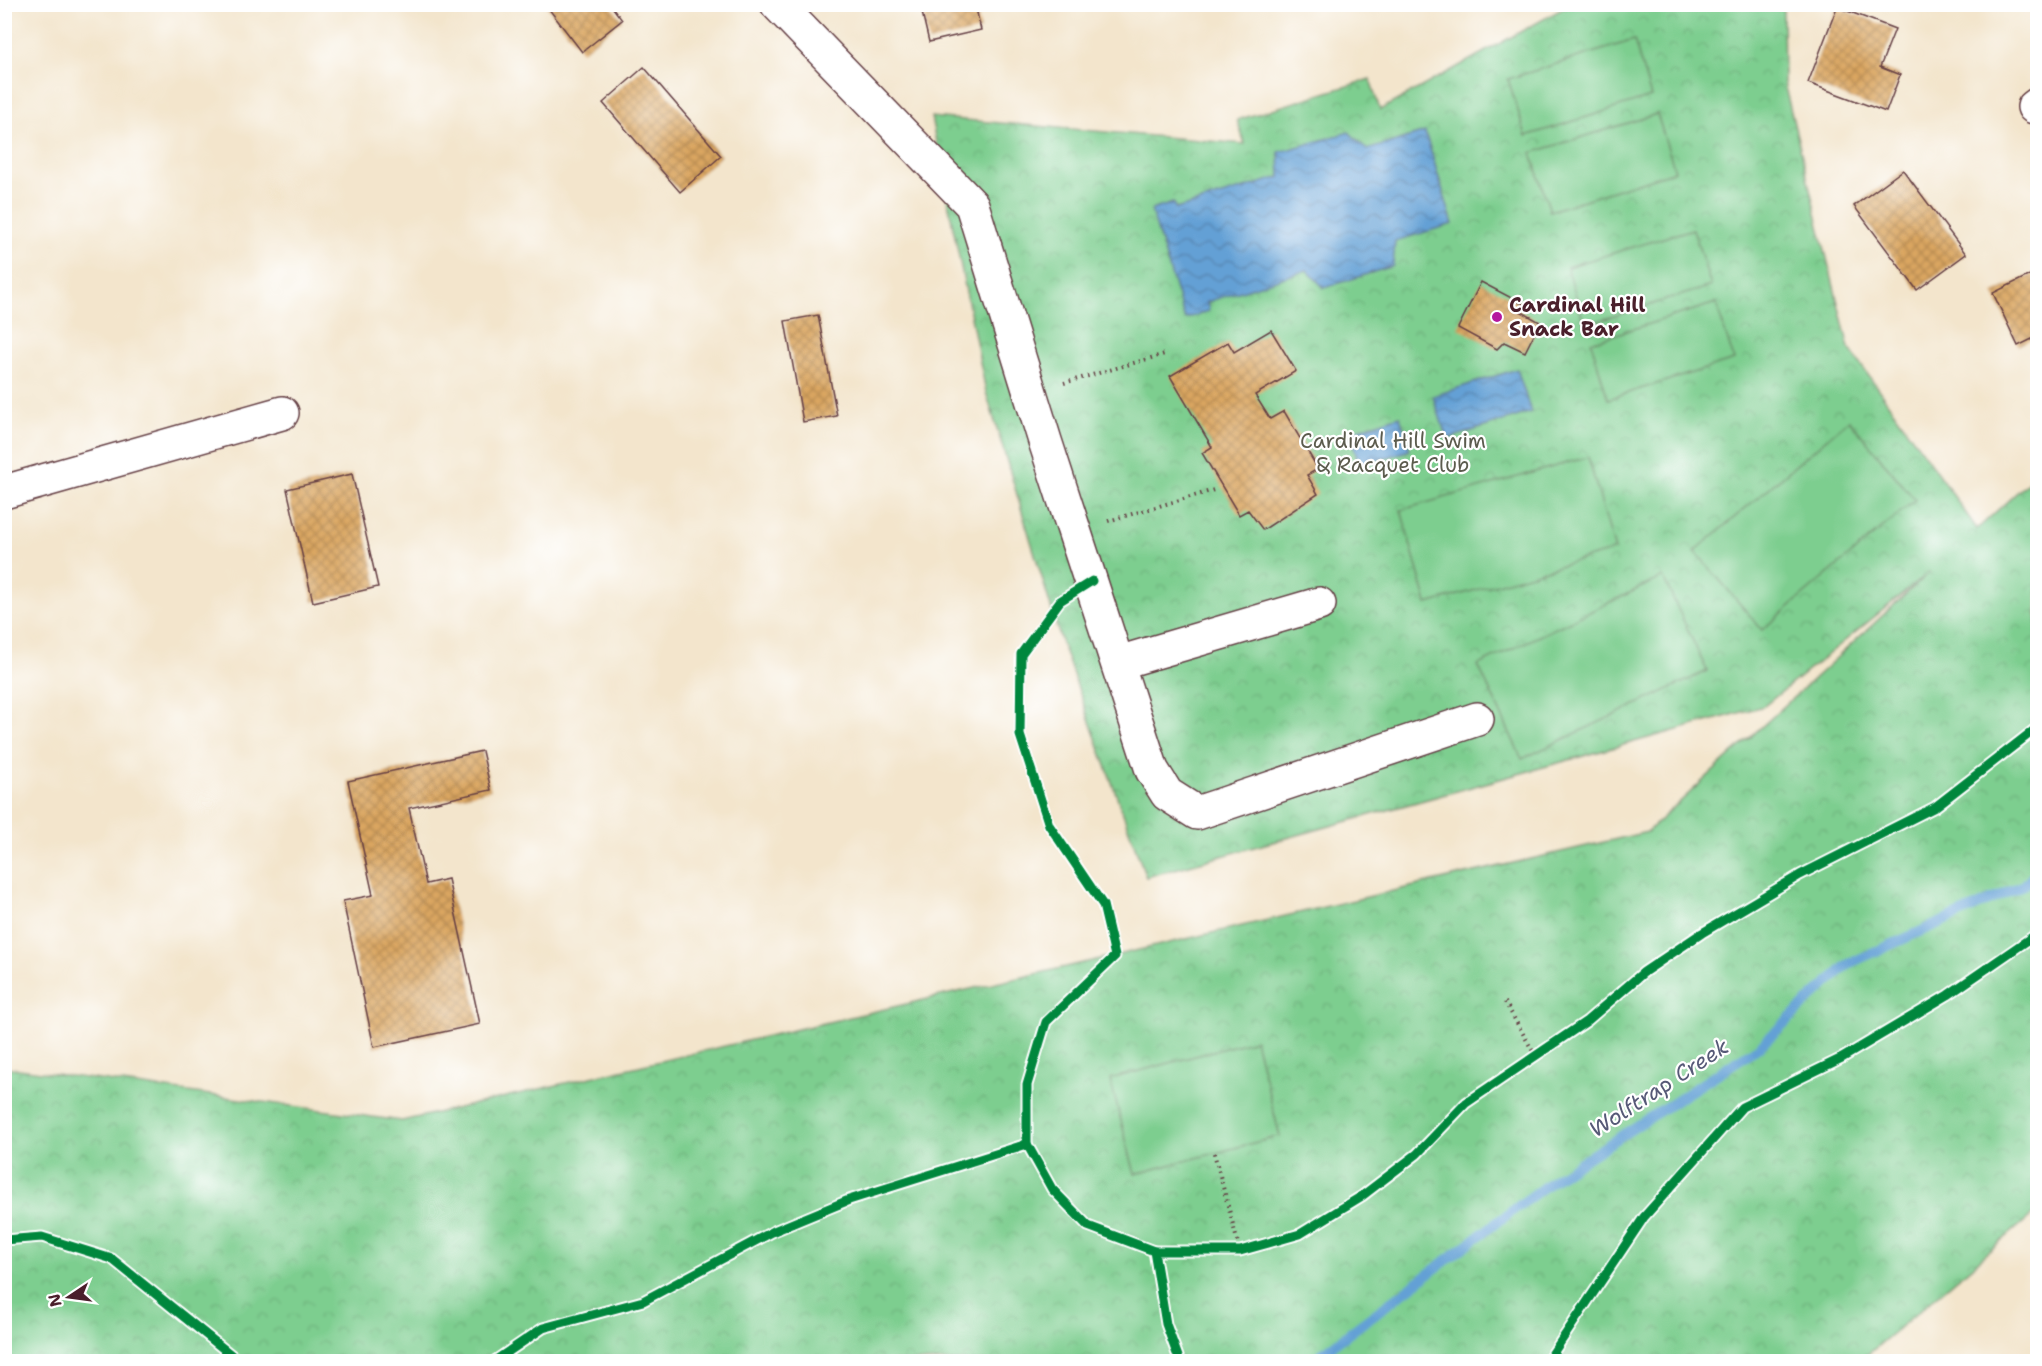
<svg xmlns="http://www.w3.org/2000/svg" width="2042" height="1366" font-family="'Shantell Sans',sans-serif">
	<defs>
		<pattern id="park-crowns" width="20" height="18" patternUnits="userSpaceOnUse" patternTransform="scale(1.5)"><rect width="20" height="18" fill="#7dce8f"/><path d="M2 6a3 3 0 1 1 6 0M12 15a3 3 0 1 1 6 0" fill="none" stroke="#6eb07c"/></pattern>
		<pattern id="water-waves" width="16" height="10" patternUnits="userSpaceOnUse" patternTransform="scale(1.5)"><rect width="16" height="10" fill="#64a0d5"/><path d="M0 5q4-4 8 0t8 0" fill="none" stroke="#5482ad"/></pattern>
		<pattern id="building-cross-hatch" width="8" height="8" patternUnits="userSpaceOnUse" patternTransform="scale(1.5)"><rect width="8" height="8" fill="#daa661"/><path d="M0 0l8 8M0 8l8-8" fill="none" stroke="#b38750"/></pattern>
	</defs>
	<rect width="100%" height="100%" fill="#fff"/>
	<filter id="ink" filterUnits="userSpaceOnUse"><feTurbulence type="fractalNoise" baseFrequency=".0167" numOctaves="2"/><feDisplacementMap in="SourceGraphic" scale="12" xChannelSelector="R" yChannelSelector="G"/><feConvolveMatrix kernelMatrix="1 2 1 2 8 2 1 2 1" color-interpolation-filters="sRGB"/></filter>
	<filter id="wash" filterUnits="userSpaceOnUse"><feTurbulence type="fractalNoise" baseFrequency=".008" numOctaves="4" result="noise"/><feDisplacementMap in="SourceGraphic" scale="24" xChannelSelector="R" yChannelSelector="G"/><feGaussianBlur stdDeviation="1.35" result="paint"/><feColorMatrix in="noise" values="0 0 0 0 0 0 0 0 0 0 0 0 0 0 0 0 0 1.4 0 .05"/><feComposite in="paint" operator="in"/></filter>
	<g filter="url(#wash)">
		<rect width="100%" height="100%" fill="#f3e5cc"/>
		<path fill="url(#park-crowns)" stroke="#64765d" stroke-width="1.5" d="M 1780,4 L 1783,8 L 1784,83 L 1849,348 L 1977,529 L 2037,474 L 2037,1211 L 1860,1361 L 5,1362 L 5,1067 L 402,1121 L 1647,832 L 1930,572 L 1764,706 L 1146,877 L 1062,644 L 986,392 L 931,117 L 1245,144 L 1237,120 L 1370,79 L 1380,110 L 1569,5 Z"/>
		<g fill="#7dce8f" stroke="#64765d" stroke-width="1.5">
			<path d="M 1634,40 L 1651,97 L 1526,136 L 1508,79 Z"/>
			<path d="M 1657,114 L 1675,171 L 1550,211 L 1531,153 Z"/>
			<path d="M 1693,229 L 1711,286 L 1585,325 L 1567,267 Z"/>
			<path d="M 1716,303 L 1734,360 L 1608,399 L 1591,342 Z"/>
			<path d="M 1849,420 L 1915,500 L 1762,630 L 1695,551 Z"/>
			<path d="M 1588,457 L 1615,550 L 1427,604 L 1401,510 Z"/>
			<path d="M 1663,577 L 1707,671 L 1522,759 L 1478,665 Z"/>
			<path d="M 1255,1040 L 1280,1136 L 1135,1174 L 1110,1079 Z"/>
		</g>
		<g fill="url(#water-waves)" stroke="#576080" stroke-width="1.5">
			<path d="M 1349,132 L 1367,150 L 1425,132 L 1453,224 L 1395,241 L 1393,266 L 1324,288 L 1307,270 L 1207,302 L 1209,311 L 1185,319 L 1151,210 L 1173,203 L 1176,209 L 1280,177 L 1279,152 Z"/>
			<path d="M 1517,369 L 1531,412 L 1447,439 L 1433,396 Z"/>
			<path d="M 1400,416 L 1410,450 L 1360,466 L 1349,432 Z"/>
		</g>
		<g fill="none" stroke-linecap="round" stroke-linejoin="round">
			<path stroke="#64a0d5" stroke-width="10" d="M 1311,1362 L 1556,1178 L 1759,1047 L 1848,964 L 2024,885 L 2038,870"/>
		</g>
		<g id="blocks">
			<g fill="url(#building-cross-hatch)">
				<path d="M 545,4 L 610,4 L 622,20 L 582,52 Z"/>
				<path d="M 920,4 L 975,4 L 981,30 L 929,42 Z"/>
				<path d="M 1837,7 L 1895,29 L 1880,67 L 1900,75 L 1886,112 L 1808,83 Z"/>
				<path d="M 644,67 L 721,156 L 680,192 L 603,103 Z"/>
				<path d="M 1903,170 L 1966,254 L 1917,290 L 1854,206 Z"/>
				<path d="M 2038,271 L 2038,336 L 2018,346 L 1993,293 Z"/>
				<path d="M 1481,282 L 1523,304 L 1520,311 L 1540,322 L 1525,352 L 1504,342 L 1497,349 L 1458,328 Z"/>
				<path d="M 818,315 L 837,416 L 803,422 L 785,321 Z"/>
				<path d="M 1271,330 L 1296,371 L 1255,395 L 1270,419 L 1284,411 L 1318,469 L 1307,475 L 1318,494 L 1263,530 L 1248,510 L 1239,515 L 1202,453 L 1212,447 L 1170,376 L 1228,342 L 1234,352 Z"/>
				<path d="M 352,474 L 378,587 L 313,602 L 287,489 Z"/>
				<path d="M 482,751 L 491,790 L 409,808 L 426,884 L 448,879 L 480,1024 L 374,1047 L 343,901 L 373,895 L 348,781 Z"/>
			</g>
		</g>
	</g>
	<g filter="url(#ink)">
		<use href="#blocks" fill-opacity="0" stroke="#633d43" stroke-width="1.5"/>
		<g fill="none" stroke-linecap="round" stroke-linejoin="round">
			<defs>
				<g id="minor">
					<path d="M 777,4 L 972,205 L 1045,441 L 1152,770 L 1167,794 L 1197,813 L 1477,719"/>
					<path d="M 2034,107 L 2038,104"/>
					<path d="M 4,492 L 282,413"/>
					<path d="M 1118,663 L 1319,604"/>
				</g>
			</defs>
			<use href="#minor" stroke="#633d43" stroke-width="36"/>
			<g stroke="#633d43" stroke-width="4" stroke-dasharray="1.5 4.5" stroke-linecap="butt">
				<path d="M 1064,383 L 1165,354"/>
				<path d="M 1108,521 L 1214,490"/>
				<path d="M 1505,1002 L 1535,1055"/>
				<path d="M 1214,1153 L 1240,1251"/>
			</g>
			<use href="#minor" stroke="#fff" stroke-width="33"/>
			<defs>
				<g id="cycleway">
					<path d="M 1027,1144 L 1027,1085 L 1046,1022 L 1115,956 L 1103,905 L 1049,825 L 1020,735 L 1021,654 L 1060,601 L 1092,581"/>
					<path d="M 4,1240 L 42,1237 L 112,1259 L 240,1362"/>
					<path d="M 1154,1251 L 1166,1324 L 1180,1362"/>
					<path d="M 493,1362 L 543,1328 L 643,1301 L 774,1231 L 849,1200 L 1027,1144 L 1052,1189 L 1088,1226 L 1154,1251 L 1240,1251 L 1300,1234 L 1362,1196 L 1417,1154 L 1466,1103 L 1587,1021 L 1644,972 L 1702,933 L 1800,875 L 1935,807 L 2038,727"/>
					<path d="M 1547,1362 L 1644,1217 L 1742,1107 L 1842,1058 L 1948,995 L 2038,933"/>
				</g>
			</defs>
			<use href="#cycleway" stroke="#fff" stroke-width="13"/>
			<use href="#cycleway" stroke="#00873e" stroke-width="9"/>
		</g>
	</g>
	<circle fill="#b5179e" stroke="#fff" stroke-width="2" cx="1497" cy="317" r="6"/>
	<g text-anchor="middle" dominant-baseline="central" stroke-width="4.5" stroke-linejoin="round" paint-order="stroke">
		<g font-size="21" font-weight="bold" fill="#4a1f2b" stroke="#fff" text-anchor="start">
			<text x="1509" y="305">Cardinal Hill<tspan x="1509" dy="24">Snack Bar</tspan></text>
		</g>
		<g font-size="21" fill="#5c5c4e" stroke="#fff">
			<text x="1393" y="441">Cardinal Hill Swim<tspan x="1393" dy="24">&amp; Racquet Club</tspan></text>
		</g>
		<g font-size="22" font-style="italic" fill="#565977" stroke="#fff">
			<text transform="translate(1659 1088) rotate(-33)">Wolftrap Creek</text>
		</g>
	</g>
	<rect width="2042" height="1366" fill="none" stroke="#fff" stroke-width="24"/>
	<g transform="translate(69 1297) rotate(257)" stroke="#ffffff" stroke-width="4.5" paint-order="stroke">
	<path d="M0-4.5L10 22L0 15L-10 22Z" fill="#4a1f2b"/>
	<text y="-9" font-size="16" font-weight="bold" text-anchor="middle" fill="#4a1f2b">N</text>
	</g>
</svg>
